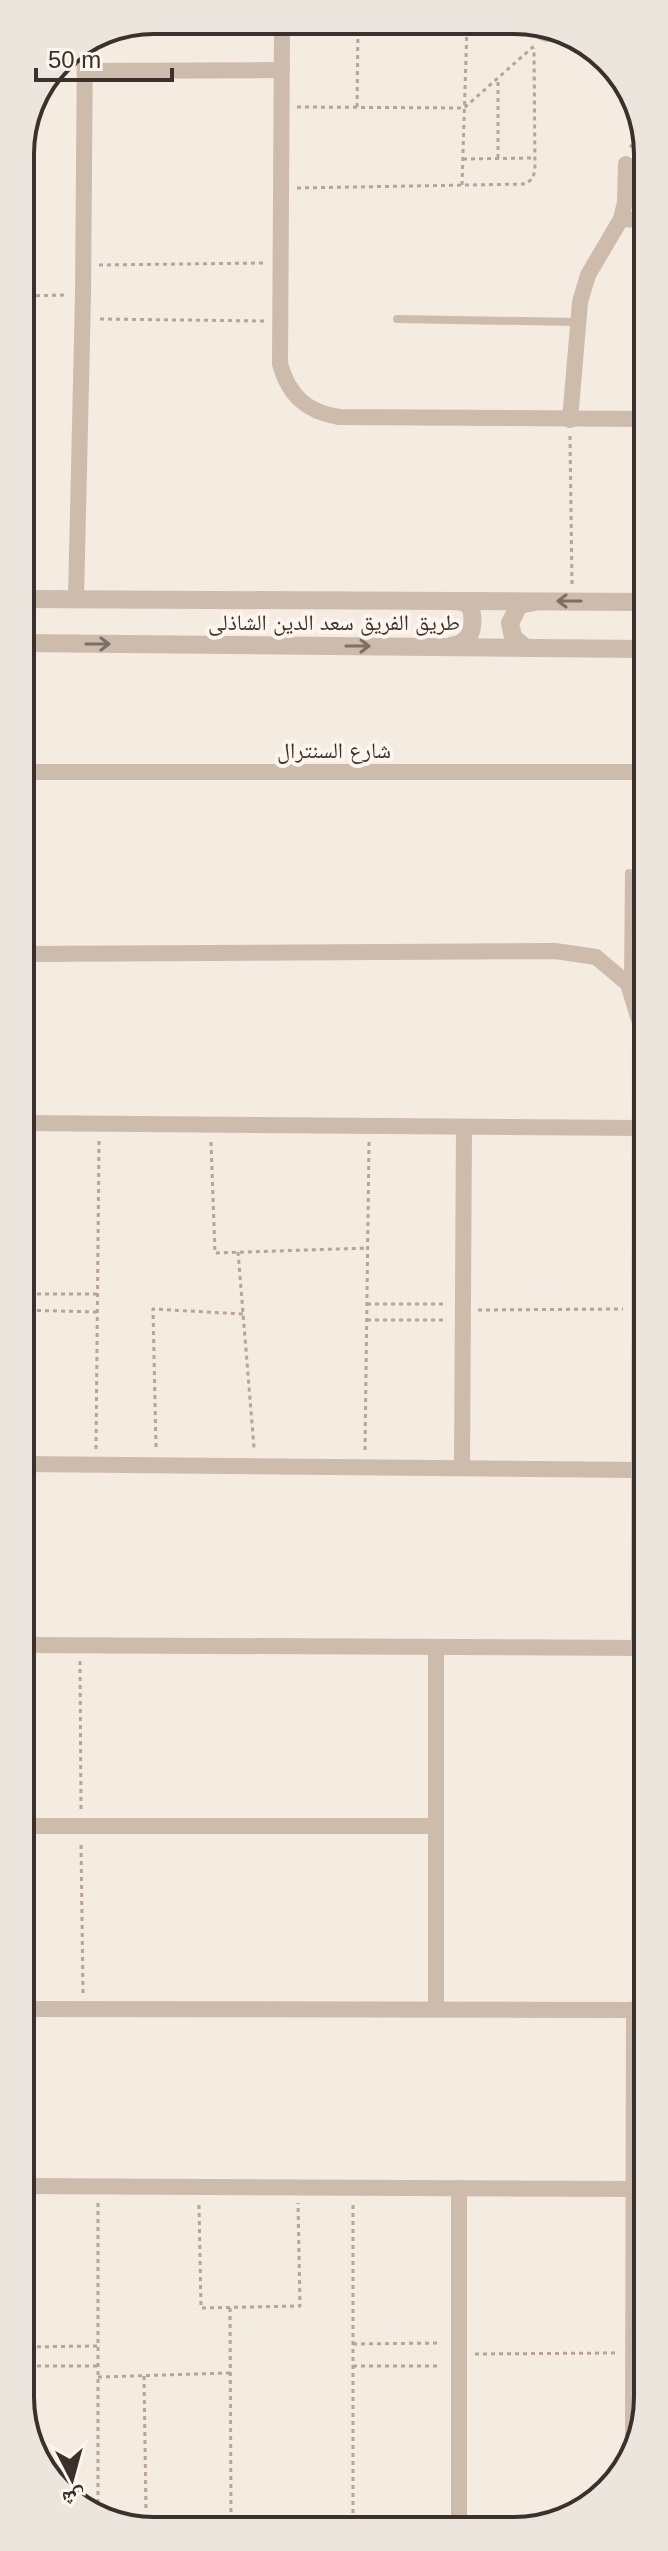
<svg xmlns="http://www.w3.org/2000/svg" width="668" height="2551" font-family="Helvetica,'Noto Naskh Arabic',sans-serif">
	<rect width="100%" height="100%" fill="#f4ebe1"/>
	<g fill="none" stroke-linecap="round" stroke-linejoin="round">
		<g stroke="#b9a596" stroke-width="3" stroke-dasharray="4 4" stroke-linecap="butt">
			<path d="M 297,107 L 464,108 L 534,46"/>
			<path d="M 357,107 L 358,27"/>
			<path d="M 630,147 L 637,141 L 647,138"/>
			<path d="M 498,158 L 498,78"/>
			<path d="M 463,159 L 535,158"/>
			<path d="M 462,185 L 467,25"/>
			<path d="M 297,188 L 526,184 L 533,178 L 535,169 L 534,48"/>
			<path d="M 99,265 L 264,263"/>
			<path d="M 20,296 L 67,295"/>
			<path d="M 100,319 L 264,321"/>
			<path d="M 570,436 L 572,584"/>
			<path d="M 211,1142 L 215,1253 L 368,1248"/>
			<path d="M 238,1252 L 254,1448"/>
			<path d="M 21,1294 L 97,1294"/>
			<path d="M 367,1304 L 447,1304"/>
			<path d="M 21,1310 L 97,1312"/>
			<path d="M 478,1310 L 623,1309"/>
			<path d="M 367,1320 L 447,1320"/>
			<path d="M 156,1447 L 153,1309 L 243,1314"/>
			<path d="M 96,1449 L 99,1141"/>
			<path d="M 365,1450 L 369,1142"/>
			<path d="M 80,1661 L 81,1809"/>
			<path d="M 81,1845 L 83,1993"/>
			<path d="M 98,2203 L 98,2511"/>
			<path d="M 199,2205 L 201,2308 L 300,2306 L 298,2203"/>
			<path d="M 353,2205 L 353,2513"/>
			<path d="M 230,2308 L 231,2512"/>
			<path d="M 353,2344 L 441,2343"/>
			<path d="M 21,2347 L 97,2346"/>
			<path d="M 475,2354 L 615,2353"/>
			<path d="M 21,2366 L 97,2366"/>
			<path d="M 353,2366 L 441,2366"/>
			<path d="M 144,2376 L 146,2512"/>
			<path d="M 98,2377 L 230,2373"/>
		</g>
		<g stroke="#cdbbac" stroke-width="8">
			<path d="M 397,319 L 577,322"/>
			<path d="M 628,983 L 629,873"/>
		</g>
		<g stroke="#cdbbac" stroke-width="16">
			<path d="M 524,25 L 547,34 L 564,34"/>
			<path d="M 282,28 L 280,364 C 289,396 307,412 339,417 L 647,419"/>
			<path d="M 85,71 L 282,70"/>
			<path d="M 621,219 L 647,220"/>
			<path d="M 570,420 L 580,302 L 588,275 L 621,219 L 625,202 L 626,164"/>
			<path d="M 76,599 L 83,295 L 85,42"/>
			<path d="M 21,772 L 647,772"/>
			<path d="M 21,954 L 555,951 L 596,957 L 628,984 L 640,1023 L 639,1648"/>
			<path d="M 21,1123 L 640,1128"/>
			<path d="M 21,1464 L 639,1470"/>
			<path d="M 462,1468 L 464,1127"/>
			<path d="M 21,1645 L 647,1648"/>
			<path d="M 21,1826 L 436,1826"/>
			<path d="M 21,2009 L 648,2010"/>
			<path d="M 436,2009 L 436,1647"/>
			<path d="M 21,2186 L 634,2189"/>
			<path d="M 633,2440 L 634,2009"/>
			<path d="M 127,2528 L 532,2530"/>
			<path d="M 459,2529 L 459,2188"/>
		</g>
		<g stroke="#cdbbac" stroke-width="18">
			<path d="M 20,599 L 647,602"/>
			<path d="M 20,643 L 647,649"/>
			<path d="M 451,646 C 472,643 475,627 471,608 L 464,602 L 454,601"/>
			<path d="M 526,648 L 513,637 L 510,623 L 519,605 L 534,602"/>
		</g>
	</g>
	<defs><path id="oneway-shaft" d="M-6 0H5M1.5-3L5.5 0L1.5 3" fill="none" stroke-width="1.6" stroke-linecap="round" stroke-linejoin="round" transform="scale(2)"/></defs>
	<g stroke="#7d6f65">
		<use href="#oneway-shaft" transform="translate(569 601) rotate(-180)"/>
		<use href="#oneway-shaft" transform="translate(98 644)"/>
		<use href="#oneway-shaft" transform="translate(358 646)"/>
	</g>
	<g text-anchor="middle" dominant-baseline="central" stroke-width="8" stroke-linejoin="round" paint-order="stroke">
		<g font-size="22" fill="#3b302b" stroke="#fbf5ee">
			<text x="334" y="622">طريق الفريق سعد الدين الشاذلى</text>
			<text x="334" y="750">شارع السنترال</text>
		</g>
	</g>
	<path d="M0 0H668V2551H0ZM154 34H514A120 120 0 0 1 634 154V2397A120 120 0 0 1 514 2517H154A120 120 0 0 1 34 2397V154A120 120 0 0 1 154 34Z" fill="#ece5de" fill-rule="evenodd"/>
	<path fill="none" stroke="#3b302b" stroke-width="4" d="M154 34H514A120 120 0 0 1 634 154V2397A120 120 0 0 1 514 2517H154A120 120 0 0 1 34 2397V154A120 120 0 0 1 154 34Z"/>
	<g transform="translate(72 2479) rotate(174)" stroke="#fbf5ee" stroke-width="6" paint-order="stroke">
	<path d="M0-6L14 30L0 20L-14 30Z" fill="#3b302b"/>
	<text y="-12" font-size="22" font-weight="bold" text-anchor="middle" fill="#3b302b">ش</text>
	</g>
	<path d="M36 68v12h136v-12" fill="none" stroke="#3b302b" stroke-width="4"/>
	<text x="48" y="68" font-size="24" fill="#3b302b" stroke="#fbf5ee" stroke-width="6" paint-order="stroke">50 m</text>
</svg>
